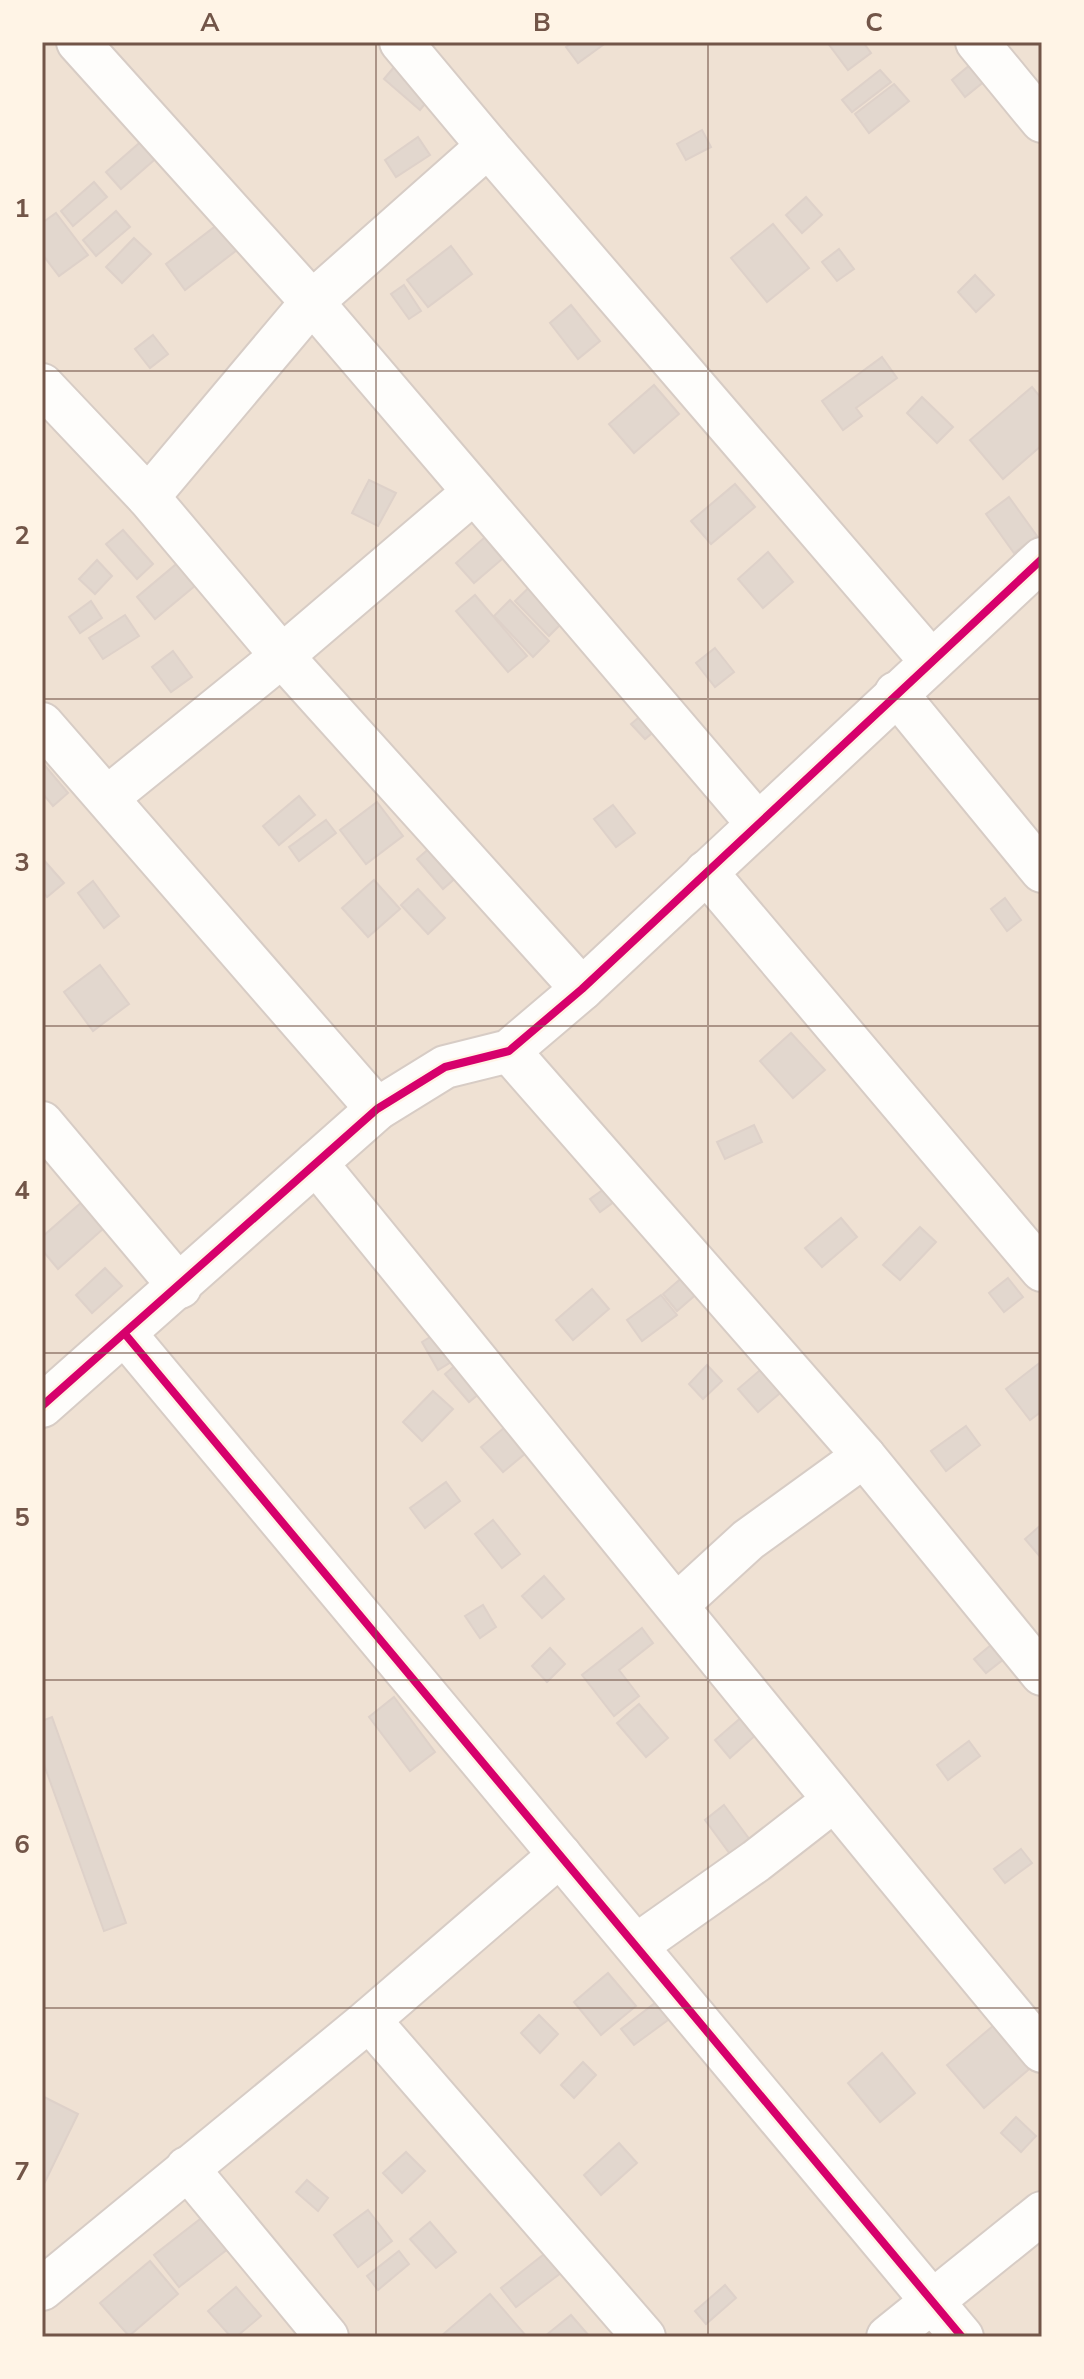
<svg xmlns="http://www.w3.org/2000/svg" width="1084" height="2379" font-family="'Nunito Sans',sans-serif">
	<rect width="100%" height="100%" fill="#f6efe6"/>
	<rect fill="#efe1d3" x="42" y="42" width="1000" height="2295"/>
	<g fill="#e2d7ce" stroke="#ded1c9" stroke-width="2">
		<path d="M 573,42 L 607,42 L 578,63 L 566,47 Z"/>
		<path d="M 827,42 L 863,42 L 871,53 L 848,70 Z"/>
		<path d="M 405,54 L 441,84 L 420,110 L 384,79 Z"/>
		<path d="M 983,54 L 997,71 L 965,97 L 952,80 Z"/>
		<path d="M 880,70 L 891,82 L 852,112 L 842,100 Z"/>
		<path d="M 894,84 L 909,101 L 869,133 L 855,114 Z"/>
		<path d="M 161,124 L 176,141 L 121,189 L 106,172 Z"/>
		<path d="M 702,130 L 711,147 L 686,160 L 677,144 Z"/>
		<path d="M 418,137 L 430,155 L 396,177 L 385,160 Z"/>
		<path d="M 94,182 L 107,197 L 73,226 L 61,211 Z"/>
		<path d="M 806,197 L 822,215 L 802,233 L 786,215 Z"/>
		<path d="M 116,211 L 130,227 L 96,256 L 83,240 Z"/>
		<path d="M 56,213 L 88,255 L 59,276 L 42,254 L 42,223 Z"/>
		<path d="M 230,215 L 250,240 L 185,290 L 166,264 Z"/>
		<path d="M 773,224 L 809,268 L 767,302 L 731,258 Z"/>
		<path d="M 134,238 L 151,254 L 122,283 L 106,267 Z"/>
		<path d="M 451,246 L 472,274 L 428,307 L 407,280 Z"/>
		<path d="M 839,249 L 854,269 L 837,281 L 822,262 Z"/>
		<path d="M 975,275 L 994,295 L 976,312 L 958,292 Z"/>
		<path d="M 404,285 L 421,311 L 409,319 L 391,294 Z"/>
		<path d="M 571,305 L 600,341 L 578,359 L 550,323 Z"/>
		<path d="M 153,335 L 168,354 L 150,368 L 135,349 Z"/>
		<path d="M 882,357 L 897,378 L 856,408 L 862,416 L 843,430 L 822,401 Z"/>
		<path d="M 654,385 L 679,414 L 634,453 L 609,424 Z"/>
		<path d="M 1032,387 L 1042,399 L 1042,445 L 1003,479 L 970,440 Z"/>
		<path d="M 922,397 L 953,427 L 937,443 L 907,413 Z"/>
		<path d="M 369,480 L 396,493 L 378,526 L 352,513 Z"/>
		<path d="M 735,484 L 755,507 L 711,544 L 691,521 Z"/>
		<path d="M 1009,497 L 1037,536 L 1014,553 L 986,514 Z"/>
		<path d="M 503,521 L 522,542 L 474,583 L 456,563 Z"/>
		<path d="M 123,530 L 153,564 L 137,579 L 106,544 Z"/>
		<path d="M 206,539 L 225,561 L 155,619 L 137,597 Z"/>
		<path d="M 768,552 L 793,582 L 763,608 L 738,579 Z"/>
		<path d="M 97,560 L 112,576 L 95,594 L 79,579 Z"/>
		<path d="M 545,572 L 579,606 L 549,636 L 515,601 Z"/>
		<path d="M 475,595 L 527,656 L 508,672 L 456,611 Z"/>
		<path d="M 510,600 L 549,641 L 533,657 L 494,616 Z"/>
		<path d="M 91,601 L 102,618 L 80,633 L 69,617 Z"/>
		<path d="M 125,615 L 139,636 L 103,659 L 89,638 Z"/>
		<path d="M 715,648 L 734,672 L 715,687 L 696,663 Z"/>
		<path d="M 173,651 L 192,677 L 171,692 L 152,667 Z"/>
		<path d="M 657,702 L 670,718 L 645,739 L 631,724 Z"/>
		<path d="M 42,762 L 68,793 L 53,806 L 42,793 Z"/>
		<path d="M 299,796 L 315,815 L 279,845 L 263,826 Z"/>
		<path d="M 377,802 L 403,836 L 366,864 L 340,830 Z"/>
		<path d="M 613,805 L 635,833 L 616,847 L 594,819 Z"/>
		<path d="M 326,820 L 336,833 L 299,861 L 289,847 Z"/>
		<path d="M 449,831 L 475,861 L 443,889 L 417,859 Z"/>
		<path d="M 42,858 L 64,883 L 47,897 L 42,891 Z"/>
		<path d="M 374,880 L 400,909 L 368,937 L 342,908 Z"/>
		<path d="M 93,881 L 119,916 L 104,928 L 78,893 Z"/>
		<path d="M 418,889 L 445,918 L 428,934 L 401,905 Z"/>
		<path d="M 1005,898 L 1021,920 L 1007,931 L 991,909 Z"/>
		<path d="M 100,965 L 129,1004 L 93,1031 L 64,992 Z"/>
		<path d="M 791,1033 L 825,1070 L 793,1098 L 760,1061 Z"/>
		<path d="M 754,1125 L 762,1142 L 725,1159 L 717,1142 Z"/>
		<path d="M 621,1177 L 630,1190 L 600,1212 L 590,1199 Z"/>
		<path d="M 99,1187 L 122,1212 L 58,1269 L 42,1250 L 42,1237 Z"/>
		<path d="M 841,1218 L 857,1237 L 822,1267 L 805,1248 Z"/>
		<path d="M 920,1227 L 936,1242 L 900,1280 L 883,1265 Z"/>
		<path d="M 700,1262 L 714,1279 L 677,1311 L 663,1294 Z"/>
		<path d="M 105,1268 L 122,1286 L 92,1313 L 76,1295 Z"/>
		<path d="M 1008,1278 L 1023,1297 L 1004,1312 L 989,1293 Z"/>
		<path d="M 592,1289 L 609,1309 L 573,1340 L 556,1320 Z"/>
		<path d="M 661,1295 L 677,1315 L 642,1341 L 627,1320 Z"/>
		<path d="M 445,1328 L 461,1356 L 438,1370 L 422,1342 Z"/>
		<path d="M 465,1357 L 490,1385 L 469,1402 L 445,1374 Z"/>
		<path d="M 773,1359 L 793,1382 L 758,1412 L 738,1389 Z"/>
		<path d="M 1042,1361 L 1042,1411 L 1030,1420 L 1006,1389 Z"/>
		<path d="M 707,1365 L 722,1381 L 703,1399 L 689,1384 Z"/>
		<path d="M 433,1391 L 453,1409 L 422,1441 L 403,1422 Z"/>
		<path d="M 517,1417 L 538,1443 L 503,1472 L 481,1447 Z"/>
		<path d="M 966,1426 L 980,1445 L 946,1471 L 931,1451 Z"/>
		<path d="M 446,1482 L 460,1501 L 425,1528 L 410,1508 Z"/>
		<path d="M 493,1520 L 520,1554 L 502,1568 L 475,1534 Z"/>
		<path d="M 1042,1524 L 1042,1559 L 1025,1539 Z"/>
		<path d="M 544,1576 L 564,1599 L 542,1618 L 522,1596 Z"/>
		<path d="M 483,1605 L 496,1627 L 480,1638 L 465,1616 Z"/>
		<path d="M 642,1628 L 653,1643 L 619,1670 L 639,1696 L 614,1716 L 582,1675 Z"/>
		<path d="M 997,1640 L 1009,1655 L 986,1673 L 974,1659 Z"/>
		<path d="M 550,1648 L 565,1664 L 547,1682 L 532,1666 Z"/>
		<path d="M 394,1697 L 435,1752 L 410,1771 L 369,1717 Z"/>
		<path d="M 639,1704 L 668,1738 L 646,1757 L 617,1723 Z"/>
		<path d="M 743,1716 L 758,1733 L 730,1758 L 715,1740 Z"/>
		<path d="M 52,1717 L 126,1923 L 104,1931 L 42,1759 L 42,1721 Z"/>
		<path d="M 969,1741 L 980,1756 L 948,1780 L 937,1765 Z"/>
		<path d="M 724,1805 L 753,1844 L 733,1858 L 705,1820 Z"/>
		<path d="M 1021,1849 L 1032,1863 L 1005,1883 L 994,1869 Z"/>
		<path d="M 608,1973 L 636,2006 L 601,2035 L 574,2002 Z"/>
		<path d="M 659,2000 L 672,2017 L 634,2045 L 621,2029 Z"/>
		<path d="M 1014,2008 L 1042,2058 L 984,2108 L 947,2065 Z"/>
		<path d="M 539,2015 L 558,2034 L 540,2053 L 521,2033 Z"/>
		<path d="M 882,2053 L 915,2093 L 880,2122 L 848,2083 Z"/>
		<path d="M 583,2062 L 596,2075 L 574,2098 L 561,2085 Z"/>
		<path d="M 42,2096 L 78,2114 L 42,2188 Z"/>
		<path d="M 1016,2117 L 1036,2136 L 1021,2152 L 1001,2133 Z"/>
		<path d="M 619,2143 L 637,2163 L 601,2195 L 584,2175 Z"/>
		<path d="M 406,2152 L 425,2171 L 402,2193 L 383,2173 Z"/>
		<path d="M 307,2180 L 328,2198 L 318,2211 L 296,2192 Z"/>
		<path d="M 222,2202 L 247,2234 L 179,2287 L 154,2255 Z"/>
		<path d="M 368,2210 L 392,2241 L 358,2267 L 334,2235 Z"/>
		<path d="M 430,2222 L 456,2252 L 436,2268 L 410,2239 Z"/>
		<path d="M 562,2240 L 578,2260 L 516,2307 L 501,2288 Z"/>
		<path d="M 399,2251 L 409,2264 L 378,2290 L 367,2276 Z"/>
		<path d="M 150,2261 L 178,2294 L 129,2336 L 100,2303 Z"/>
		<path d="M 725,2285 L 736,2298 L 706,2324 L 695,2311 Z"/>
		<path d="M 236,2287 L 261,2316 L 236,2337 L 231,2337 L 208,2311 Z"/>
		<path d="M 490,2294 L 527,2337 L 440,2337 Z"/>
		<path d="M 571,2315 L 590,2337 L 544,2337 Z"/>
	</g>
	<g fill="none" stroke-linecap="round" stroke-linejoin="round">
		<defs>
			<g id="minor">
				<path d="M 78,42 L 312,302 L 758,824"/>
				<path d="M 401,42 L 488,146 L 931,661"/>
				<path d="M 977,42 L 1042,121"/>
				<path d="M 42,385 L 148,497 L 282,656 L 582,989"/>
				<path d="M 148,497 L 312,302 L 488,146"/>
				<path d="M 896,693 L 1042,871"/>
				<path d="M 42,724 L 377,1109"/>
				<path d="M 108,797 L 282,656 L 474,492"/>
				<path d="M 706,872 L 1042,1270"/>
				<path d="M 509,1051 L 864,1456 L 1042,1674"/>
				<path d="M 42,1123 L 180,1287"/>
				<path d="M 316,1163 C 558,1459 797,1758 1042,2051"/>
				<path d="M 125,1334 L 962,2337"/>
				<path d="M 42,1406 L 377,1109 L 445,1067 L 509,1051 L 582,989 L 1042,559"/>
				<path d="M 677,1605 L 748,1540 L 864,1456"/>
				<path d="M 637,1945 L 756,1861 L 833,1801"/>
				<path d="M 369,2020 L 644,2337"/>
				<path d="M 187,2168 L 327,2337"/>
				<path d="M 42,2289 L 369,2020 L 560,1855"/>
				<path d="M 888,2337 L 1042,2213"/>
			</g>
		</defs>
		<use href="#minor" stroke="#d7ccc5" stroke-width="46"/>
		<use href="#minor" stroke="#fefdfb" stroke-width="42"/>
		<defs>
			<g id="cycleway">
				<path d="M 125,1334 L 962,2337"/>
				<path d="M 42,1406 L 377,1109 L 445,1067 L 509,1051 L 582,989 L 1042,559"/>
			</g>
		</defs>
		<use href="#cycleway" stroke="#fff4e6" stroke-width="13"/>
		<use href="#cycleway" stroke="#d6006c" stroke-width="8"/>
	</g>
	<path fill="none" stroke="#725548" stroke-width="2" stroke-opacity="0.55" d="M 376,42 L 376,2337M 708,42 L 708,2337M 42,371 L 1042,371M 42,699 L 1042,699M 42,1026 L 1042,1026M 42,1353 L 1042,1353M 42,1680 L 1042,1680M 42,2008 L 1042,2008"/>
	<rect width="1084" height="2379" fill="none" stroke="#fff4e6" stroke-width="88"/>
	<rect x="44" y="44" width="996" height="2291" fill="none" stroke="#725548" stroke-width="3"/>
	<g font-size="26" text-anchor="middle" font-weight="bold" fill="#725548">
		<text x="210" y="31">A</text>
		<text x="542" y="31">B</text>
		<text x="874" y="31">C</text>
		<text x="22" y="217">1</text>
		<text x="22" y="544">2</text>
		<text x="22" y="871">3</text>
		<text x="22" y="1199">4</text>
		<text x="22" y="1526">5</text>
		<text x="22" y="1853">6</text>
		<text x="22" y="2180">7</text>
	</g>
</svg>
